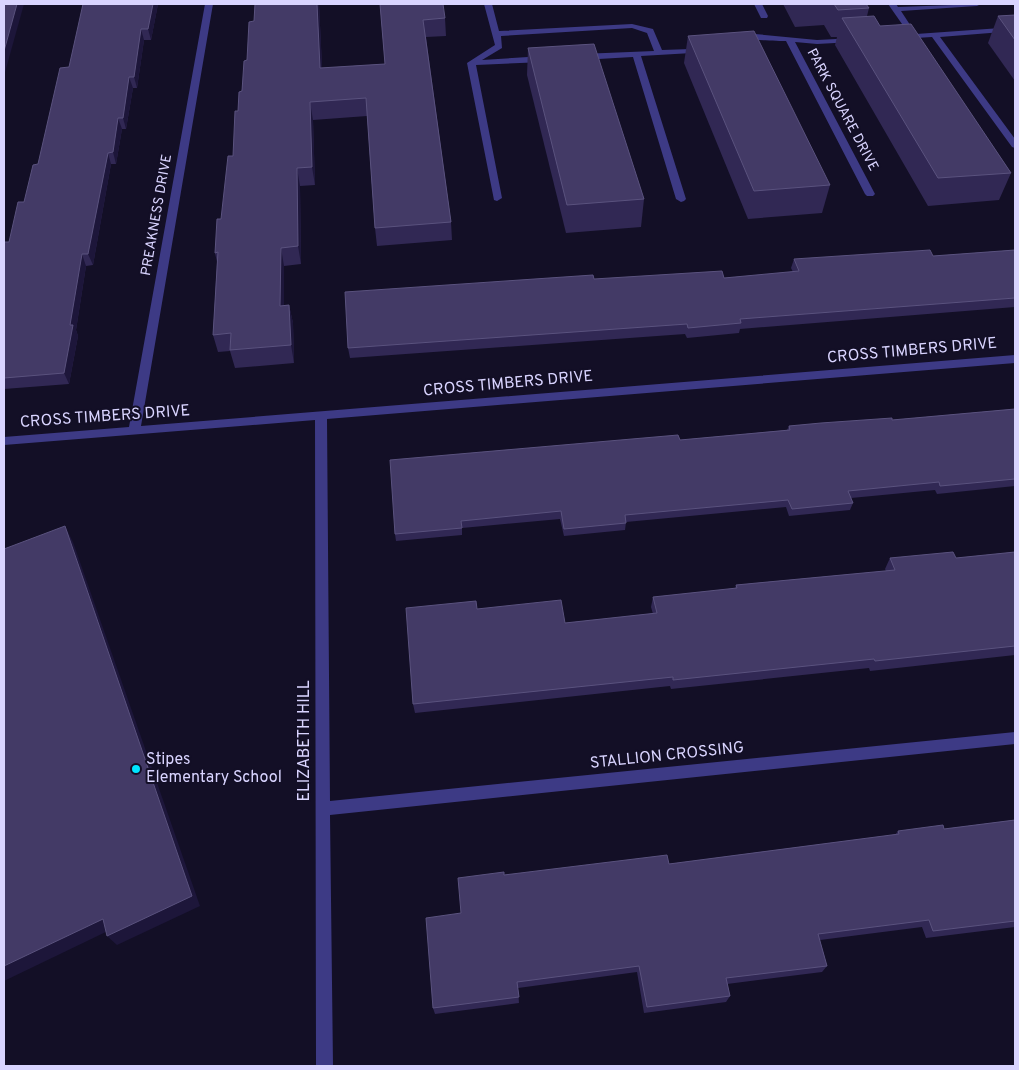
<svg xmlns="http://www.w3.org/2000/svg" width="1019" height="1070" font-family="Overpass,sans-serif">
	<rect width="100%" height="100%" fill="#130f26"/>
	<g fill="none" stroke-linecap="round" stroke-linejoin="round">
		<g fill="#3d3a85" fill-rule="evenodd">
			<path d="M 484,4 L 492,4 L 499,31 L 632,24 L 653,29 L 662,50 L 691,49 L 706,45 L 706,49 L 692,53 L 641,56 L 686,199 L 684,201 L 681,202 L 676,199 L 633,57 L 581,60 L 577,57 L 581,54 L 654,51 L 647,33 L 632,28 L 501,36 L 502,48 L 482,60 L 544,56 L 548,59 L 544,62 L 476,65 L 502,198 L 497,201 L 494,200 L 467,63 L 495,45 Z"/>
			<path d="M 754,4 L 762,4 L 768,16 L 767,18 L 761,18 Z"/>
			<path d="M 888,4 L 896,4 L 898,7 L 981,4 L 977,6 L 901,11 L 916,34 L 1015,27 L 1015,31 L 940,37 L 1015,139 L 1015,148 L 1012,147 L 932,37 L 900,39 L 900,35 L 909,34 Z"/>
			<path d="M 755,34 L 817,40 L 856,38 L 856,42 L 853,42 L 817,44 L 795,42 L 875,194 L 873,196 L 867,196 L 865,194 L 786,41 C 777,41 741,40 737,37 L 741,35 Z"/>
		</g>
		<path fill="#3d3a85" fill-rule="evenodd" d="M 205,4 L 213,4 L 141,426 L 1015,355 L 1015,363 L 327,419 L 330,801 L 1015,732 L 1015,744 L 330,815 L 333,1066 L 316,1066 L 315,420 L 4,445 L 4,437 L 129,427 Z"/>
	</g>
	<g fill="#312854">
		<path d="M 158,4 L 151,40 L 144,40 L 137,88 L 133,88 L 126,129 L 122,129 L 116,164 L 111,164 L 93,265 L 86,266 L 76,330 L 78,336 L 69,384 L 4,389 L 4,242 L 9,242 L 38,164 L 69,67 Z"/>
		<path d="M 255,4 L 319,4 L 322,68 L 385,64 L 380,4 L 445,18 L 446,36 L 426,37 L 451,222 L 452,240 L 377,246 L 375,228 L 367,116 L 313,120 L 315,185 L 300,186 L 301,264 L 284,266 L 284,305 L 289,305 L 293,323 L 294,363 L 235,368 L 230,351 L 218,352 L 213,335 L 217,262 L 215,253 L 233,156 L 238,111 L 254,21 Z"/>
		<path d="M 783,4 L 866,4 L 869,8 L 867,16 L 880,26 L 1011,173 L 999,200 L 928,206 L 835,45 L 837,37 L 831,37 L 824,25 L 795,27 Z"/>
		<path d="M 1015,15 L 1015,81 L 988,43 L 998,16 Z"/>
		<path d="M 688,36 L 830,185 L 822,213 L 748,219 L 684,63 Z"/>
		<path d="M 528,48 L 644,199 L 641,227 L 566,233 L 527,75 Z"/>
		<path d="M 1015,250 L 1015,307 L 740,329 L 739,333 L 687,338 L 685,334 L 350,358 L 348,348 L 594,279 L 724,278 L 793,272 L 791,268 L 794,259 L 933,256 Z"/>
		<path d="M 1015,409 L 1015,486 L 937,494 L 935,490 L 851,498 L 853,503 L 850,510 L 789,516 L 786,507 L 626,522 L 625,530 L 564,536 L 560,519 L 462,528 L 462,535 L 396,541 L 395,534 L 680,440 L 787,430 L 789,426 L 892,420 Z"/>
		<path d="M 1015,552 L 1015,655 L 870,671 L 869,668 L 671,689 L 670,686 L 415,713 L 413,704 L 477,609 L 565,623 L 653,614 L 651,607 L 653,597 L 735,589 L 736,585 L 886,571 L 885,569 L 890,558 L 956,558 Z"/>
		<path d="M 1015,820 L 1015,927 L 926,938 L 922,927 L 820,940 L 827,966 L 822,972 L 727,984 L 730,996 L 726,1002 L 644,1013 L 637,972 L 518,988 L 519,1003 L 435,1014 L 433,1008 L 461,913 L 504,875 L 669,864 L 895,835 L 898,831 L 944,829 Z"/>
	</g>
	<g fill="#1d163a">
		<path d="M 17,4 L 24,4 L 4,76 L 4,51 Z"/>
		<path d="M 153,4 L 158,4 L 151,40 L 148,29 Z"/>
		<path d="M 317,4 L 319,4 L 323,86 L 320,68 Z"/>
		<path d="M 141,29 L 144,40 L 137,88 L 134,77 Z"/>
		<path d="M 129,77 L 133,88 L 126,129 L 123,118 Z"/>
		<path d="M 310,102 L 313,120 L 315,185 L 312,167 Z"/>
		<path d="M 118,118 L 122,129 L 116,164 L 113,152 Z"/>
		<path d="M 108,153 L 111,164 L 93,265 L 88,254 Z"/>
		<path d="M 297,168 L 300,186 L 301,264 L 298,246 Z"/>
		<path d="M 281,248 L 284,266 L 284,324 L 280,306 Z"/>
		<path d="M 82,254 L 86,266 L 76,330 L 78,336 L 69,384 L 64,373 L 70,325 Z"/>
		<path d="M 289,305 L 293,323 L 294,363 L 291,345 Z"/>
		<path d="M 65,526 L 73,542 L 200,906 L 117,945 L 107,936 Z"/>
		<path d="M 103,919 L 112,929 L 4,981 L 4,966 Z"/>
	</g>
	<g fill="#433a66" stroke="#5a527e">
		<path d="M 4,4 L 17,4 L 4,51 Z"/>
		<path d="M 83,4 L 153,4 L 148,29 L 141,29 L 134,77 L 129,77 L 123,118 L 118,118 L 113,152 L 108,153 L 88,254 L 82,254 L 70,325 L 73,325 L 64,373 L 4,378 L 4,242 L 9,242 L 18,202 L 24,202 L 33,165 L 38,164 L 60,68 L 69,67 Z"/>
		<path d="M 255,4 L 317,4 L 320,68 L 385,64 L 380,4 L 443,4 L 445,18 L 423,20 L 451,222 L 375,228 L 366,98 L 310,102 L 312,167 L 297,168 L 298,246 L 281,248 L 280,306 L 289,305 L 291,345 L 230,350 L 231,333 L 213,335 L 218,252 L 215,253 L 217,219 L 221,219 L 228,156 L 233,156 L 235,111 L 238,111 L 239,92 L 242,91 L 244,61 L 247,60 L 249,22 L 254,21 Z"/>
		<path d="M 834,4 L 866,4 L 869,8 L 838,10 Z"/>
		<path d="M 1015,15 L 1015,40 L 998,16 Z"/>
		<path d="M 874,16 L 880,26 L 911,24 L 1011,173 L 938,178 L 842,18 Z"/>
		<path d="M 754,31 L 830,185 L 754,191 L 688,36 Z"/>
		<path d="M 594,44 L 644,199 L 567,205 L 528,48 Z"/>
		<path d="M 930,250 L 933,256 L 1015,250 L 1015,298 L 740,319 L 741,323 L 688,328 L 687,324 L 348,348 L 345,292 L 593,275 L 594,279 L 722,271 L 724,278 L 799,271 L 794,259 Z"/>
		<path d="M 1015,409 L 1015,479 L 940,486 L 939,482 L 848,491 L 853,503 L 792,509 L 788,500 L 625,515 L 626,523 L 564,529 L 561,511 L 461,521 L 462,528 L 395,534 L 390,460 L 678,435 L 680,440 L 790,430 L 789,426 L 821,423 L 892,418 L 892,420 Z"/>
		<path d="M 65,526 L 192,896 L 107,936 L 103,919 L 4,966 L 4,549 Z"/>
		<path d="M 953,552 L 956,558 L 1015,552 L 1015,646 L 875,661 L 874,659 L 673,680 L 673,677 L 413,704 L 406,608 L 476,601 L 477,609 L 561,600 L 565,623 L 657,613 L 653,597 L 737,588 L 736,585 L 895,570 L 890,558 Z"/>
		<path d="M 1015,820 L 1015,921 L 933,931 L 929,920 L 818,934 L 827,966 L 726,978 L 730,996 L 647,1007 L 639,966 L 517,982 L 519,997 L 433,1008 L 426,918 L 461,913 L 458,878 L 504,872 L 504,875 L 667,855 L 669,864 L 899,834 L 898,831 L 943,825 L 944,829 Z"/>
	</g>
	<circle fill="#00e5ff" stroke="#130f26" stroke-width="2" cx="136" cy="769" r="5"/>
	<g text-anchor="middle" dominant-baseline="central" stroke-width="4" stroke-linejoin="round" paint-order="stroke">
		<g font-size="14" fill="#d9d4ff" stroke="#130f26">
			<text transform="translate(842 110) rotate(62)">PARK SQUARE DRIVE</text>
			<text transform="translate(157 215) rotate(-80)">PREAKNESS DRIVE</text>
		</g>
		<g font-size="16" fill="#d9d4ff" stroke="#130f26">
			<text transform="translate(912 351) rotate(-5)">CROSS TIMBERS DRIVE</text>
			<text transform="translate(508 384) rotate(-5)">CROSS TIMBERS DRIVE</text>
			<text transform="translate(105 417) rotate(-4)">CROSS TIMBERS DRIVE</text>
			<text transform="translate(305 741) rotate(-90)">ELIZABETH HILL</text>
			<text transform="translate(667 756) rotate(-6)">STALLION CROSSING</text>
		</g>
		<g font-size="16" fill="#d9d4ff" stroke="#130f26" text-anchor="start">
			<text x="146" y="760">Stipes<tspan x="146" dy="18">Elementary School</tspan></text>
		</g>
	</g>
	<rect width="1019" height="1070" fill="none" stroke="#d9d4ff" stroke-width="10"/>
</svg>
